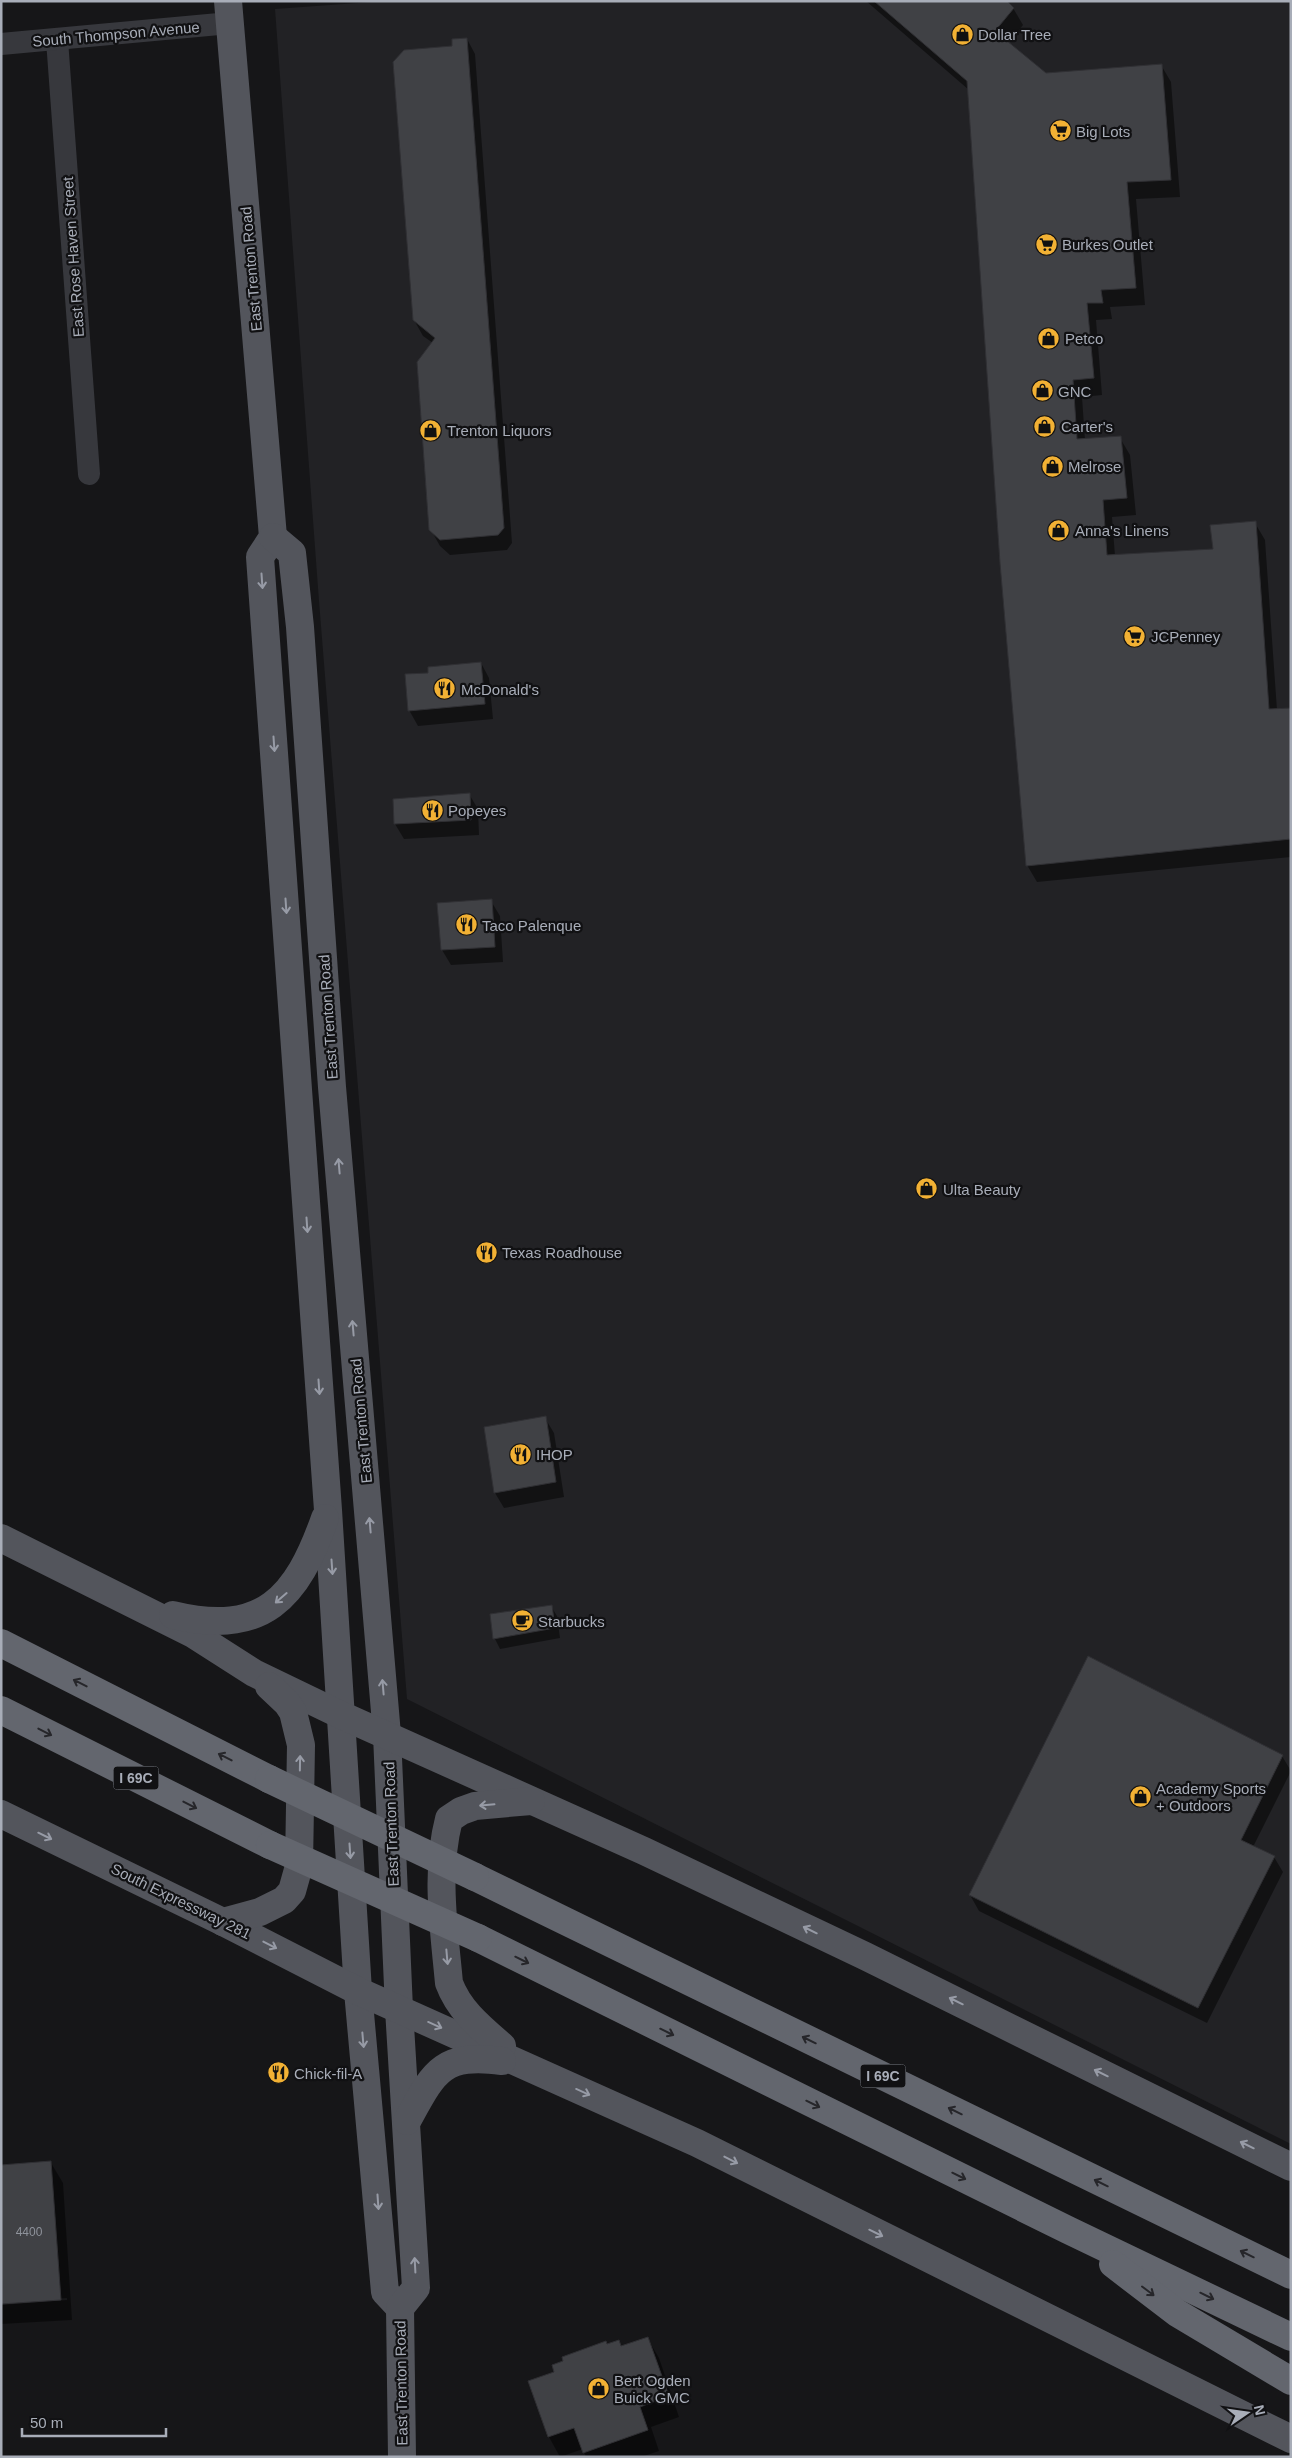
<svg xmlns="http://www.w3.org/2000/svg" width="1292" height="2458" font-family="Arial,sans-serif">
	<rect width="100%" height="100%" fill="#161618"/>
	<path fill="#222225" d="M 385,1 L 1291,1 L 1291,2144 L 407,1699 L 319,601 L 275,9 Z"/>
	<g fill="#0007">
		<path d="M 866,1 L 1005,1 L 1013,8 L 1023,25 L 1008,43 L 1046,75 L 1161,65 L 1171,82 L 1180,197 L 1136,199 L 1145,305 L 1110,307 L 1112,319 L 1096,320 L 1102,395 L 1082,397 L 1085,440 L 1120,438 L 1130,455 L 1136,515 L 1112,517 L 1115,556 L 1214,550 L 1255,523 L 1265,540 L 1277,710 L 1291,709 L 1291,857 L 1037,882 L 1027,865 L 969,90 Z"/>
		<path d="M 467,39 L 475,54 L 512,543 L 507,550 L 450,555 L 440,546 L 431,530 L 433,343 L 423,336 L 414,320 L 453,47 Z"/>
		<path d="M 481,663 L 489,678 L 493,719 L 418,726 L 409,710 Z"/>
		<path d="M 469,794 L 478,809 L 479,835 L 404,839 L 395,824 Z"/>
		<path d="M 491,901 L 500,916 L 503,962 L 451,965 L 442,950 Z"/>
		<path d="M 545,1418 L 554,1433 L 564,1497 L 504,1508 L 495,1493 L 485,1428 Z"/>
		<path d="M 551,1606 L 557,1616 L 560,1638 L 500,1649 L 495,1639 L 491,1615 Z"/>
		<path d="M 1282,1756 L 1291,1771 L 1253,1847 L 1274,1857 L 1283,1872 L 1207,2023 L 979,1911 L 970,1895 Z"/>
		<path d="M 51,2163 L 63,2183 L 72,2320 L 1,2324 L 1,2305 L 67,2300 L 67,2298 L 1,2302 Z"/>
		<path d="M 647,2338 L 659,2358 L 679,2417 L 651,2427 L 659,2451 L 641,2457 L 586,2457 L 583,2449 L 560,2457 L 549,2437 L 530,2382 L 556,2373 L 607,2346 L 621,2347 Z"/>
	</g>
	<g fill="#404145" stroke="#303034">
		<path d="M 874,1 L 1007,1 L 1014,8 L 995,31 L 1046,73 L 1162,64 L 1171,180 L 1127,182 L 1136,288 L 1101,290 L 1103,303 L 1087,303 L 1094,378 L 1073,380 L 1077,439 L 1121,436 L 1127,498 L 1103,500 L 1107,555 L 1213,549 L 1210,525 L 1256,521 L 1269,709 L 1291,708 L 1291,839 L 1026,866 L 1000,563 L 967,81 Z"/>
		<path d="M 467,38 L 504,528 L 498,535 L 440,540 L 429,530 L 417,362 L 435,338 L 413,320 L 393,62 L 404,50 L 452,46 L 452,39 Z"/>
		<path d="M 481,662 L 485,704 L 408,711 L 405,674 L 428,673 L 428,667 Z"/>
		<path d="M 470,793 L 471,820 L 394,824 L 393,799 Z"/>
		<path d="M 492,899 L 495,947 L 441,950 L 437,903 Z"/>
		<path d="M 546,1416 L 556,1482 L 494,1493 L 484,1427 Z"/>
		<path d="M 552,1605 L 555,1628 L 493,1639 L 490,1614 Z"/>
		<path d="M 1088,1656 L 1283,1755 L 1241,1840 L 1275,1856 L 1198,2008 L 969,1895 Z"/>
		<path d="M 51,2161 L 61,2300 L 1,2304 L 1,2165 Z"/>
		<path d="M 648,2337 L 669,2396 L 640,2407 L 648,2430 L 583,2453 L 574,2428 L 548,2437 L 528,2381 L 554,2372 L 552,2365 L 563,2361 L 562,2357 L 606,2341 L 607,2344 L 619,2340 L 621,2346 Z"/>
	</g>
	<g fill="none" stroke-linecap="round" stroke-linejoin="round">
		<g stroke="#37383d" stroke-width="22">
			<path d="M 57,40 L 89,474"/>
			<path d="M 1,44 L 230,23"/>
		</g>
		<g stroke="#53555c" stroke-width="28">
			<path d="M 228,1 L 273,537 L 260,557 L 328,1510 L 358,1991 L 385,2292 L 400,2308"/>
			<path d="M 273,537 L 292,553 L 300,627 L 332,1087 L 387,1735 L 399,2009 L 416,2288 L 400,2308 L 402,2457"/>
			<path d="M 1,1538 L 193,1634 L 254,1673 L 341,1715 L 644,1851 L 865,1956 L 1291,2167"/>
			<path d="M 173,1615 C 263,1637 297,1598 325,1518"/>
			<path d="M 1,1814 L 223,1922 L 358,1991 L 697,2143 L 1291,2439"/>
			<path d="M 223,1922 L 260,1912 L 284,1900 L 292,1891 L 299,1866 L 301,1745 L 293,1712 L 287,1703 L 269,1686"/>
			<path d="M 502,2046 C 480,2027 459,2010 449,1983 C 444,1928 435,1873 449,1819 L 461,1811 L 475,1806 L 531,1801"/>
			<path d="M 407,2121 C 434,2072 441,2053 502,2061"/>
		</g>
		<g stroke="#63666e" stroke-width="28">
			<path d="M 1,1643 L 269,1779"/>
			<path d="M 1,1710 L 270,1845"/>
			<path d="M 475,1877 L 1291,2275"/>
			<path d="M 478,1938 L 1068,2230 L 1291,2337"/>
			<path d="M 1113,2264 L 1177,2313 L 1291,2381"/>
		</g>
		<g stroke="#63666e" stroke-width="28">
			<path d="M 269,1779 L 475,1877"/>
			<path d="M 270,1845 L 478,1938"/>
		</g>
	</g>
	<defs><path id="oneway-shaft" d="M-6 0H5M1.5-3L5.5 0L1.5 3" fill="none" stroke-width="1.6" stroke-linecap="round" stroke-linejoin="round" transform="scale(1.25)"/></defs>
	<g stroke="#979ba6">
		<use href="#oneway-shaft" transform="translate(262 581) rotate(86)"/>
		<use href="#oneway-shaft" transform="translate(274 744) rotate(86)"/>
		<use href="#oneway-shaft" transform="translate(286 906) rotate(86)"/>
		<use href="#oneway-shaft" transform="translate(339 1166) rotate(-95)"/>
		<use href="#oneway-shaft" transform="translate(307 1225) rotate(86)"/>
		<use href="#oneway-shaft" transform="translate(353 1328) rotate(-95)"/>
		<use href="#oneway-shaft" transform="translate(319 1387) rotate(86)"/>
		<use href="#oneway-shaft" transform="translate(370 1525) rotate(-95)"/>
		<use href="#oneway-shaft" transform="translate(332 1567) rotate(86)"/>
		<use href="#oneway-shaft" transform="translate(281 1598) rotate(139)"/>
		<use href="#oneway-shaft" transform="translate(383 1687) rotate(-95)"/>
		<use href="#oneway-shaft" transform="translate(300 1763) rotate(-89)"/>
		<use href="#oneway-shaft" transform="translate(487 1805) rotate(175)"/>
		<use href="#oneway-shaft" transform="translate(45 1836) rotate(26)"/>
		<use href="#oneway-shaft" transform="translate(350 1851) rotate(86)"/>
		<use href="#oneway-shaft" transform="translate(810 1930) rotate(-154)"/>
		<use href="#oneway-shaft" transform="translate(270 1945) rotate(27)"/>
		<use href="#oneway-shaft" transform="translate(447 1957) rotate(85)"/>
		<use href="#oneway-shaft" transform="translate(956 2001) rotate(-154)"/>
		<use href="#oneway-shaft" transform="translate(435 2025) rotate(24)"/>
		<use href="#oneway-shaft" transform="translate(363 2040) rotate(85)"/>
		<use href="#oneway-shaft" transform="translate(1101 2073) rotate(-154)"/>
		<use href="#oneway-shaft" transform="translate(583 2092) rotate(24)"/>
		<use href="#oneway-shaft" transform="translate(1247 2145) rotate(-154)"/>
		<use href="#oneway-shaft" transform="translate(731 2160) rotate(27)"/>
		<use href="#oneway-shaft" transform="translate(378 2202) rotate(86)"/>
		<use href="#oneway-shaft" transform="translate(876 2233) rotate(26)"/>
		<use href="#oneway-shaft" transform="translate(415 2265) rotate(-93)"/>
	</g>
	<g stroke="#26262a">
		<use href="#oneway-shaft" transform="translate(80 1683) rotate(-153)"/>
		<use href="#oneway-shaft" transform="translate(45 1732) rotate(27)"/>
		<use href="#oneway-shaft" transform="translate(225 1757) rotate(-153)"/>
		<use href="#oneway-shaft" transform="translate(190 1805) rotate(27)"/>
		<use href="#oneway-shaft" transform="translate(522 1960) rotate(26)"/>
		<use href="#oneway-shaft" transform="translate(667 2032) rotate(26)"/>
		<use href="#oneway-shaft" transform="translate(809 2040) rotate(-154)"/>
		<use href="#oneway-shaft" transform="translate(813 2104) rotate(26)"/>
		<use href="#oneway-shaft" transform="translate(955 2111) rotate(-154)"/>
		<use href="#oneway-shaft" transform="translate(959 2176) rotate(26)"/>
		<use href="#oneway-shaft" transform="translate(1101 2183) rotate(-154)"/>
		<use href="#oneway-shaft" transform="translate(1247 2254) rotate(-154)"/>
		<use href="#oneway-shaft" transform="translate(1148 2291) rotate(37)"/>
		<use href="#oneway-shaft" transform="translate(1207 2296) rotate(26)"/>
	</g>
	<defs>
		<symbol id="shop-disc" viewBox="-11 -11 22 22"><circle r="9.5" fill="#f2b134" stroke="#111113"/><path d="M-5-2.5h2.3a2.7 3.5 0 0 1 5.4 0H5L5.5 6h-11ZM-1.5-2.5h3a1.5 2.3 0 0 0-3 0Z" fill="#111"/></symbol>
		<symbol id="supermarket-disc" viewBox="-11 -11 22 22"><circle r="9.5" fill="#f2b134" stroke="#111113"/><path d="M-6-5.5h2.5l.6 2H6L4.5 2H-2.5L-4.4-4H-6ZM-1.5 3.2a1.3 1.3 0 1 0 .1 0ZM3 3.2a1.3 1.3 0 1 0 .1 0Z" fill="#111"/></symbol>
		<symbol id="restaurant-disc" viewBox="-11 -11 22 22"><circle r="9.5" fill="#f2b134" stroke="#111113"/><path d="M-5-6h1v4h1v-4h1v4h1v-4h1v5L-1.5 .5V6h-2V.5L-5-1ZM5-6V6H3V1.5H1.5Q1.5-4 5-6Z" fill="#111"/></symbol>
		<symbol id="cafe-disc" viewBox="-11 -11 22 22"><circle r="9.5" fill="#f2b134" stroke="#111113"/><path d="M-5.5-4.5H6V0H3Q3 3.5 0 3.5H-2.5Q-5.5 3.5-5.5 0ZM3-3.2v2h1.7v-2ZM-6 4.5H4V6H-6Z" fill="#111"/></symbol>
	</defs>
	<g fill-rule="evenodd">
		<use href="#shop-disc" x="950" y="22" width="25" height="25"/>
		<use href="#supermarket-disc" x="1048" y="118" width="25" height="25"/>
		<use href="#supermarket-disc" x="1034" y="232" width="25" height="25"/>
		<use href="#shop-disc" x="1036" y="326" width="25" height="25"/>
		<use href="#shop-disc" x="1030" y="378" width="25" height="25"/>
		<use href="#shop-disc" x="1032" y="414" width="25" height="25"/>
		<use href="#shop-disc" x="418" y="418" width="25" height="25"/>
		<use href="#shop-disc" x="1040" y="454" width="25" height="25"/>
		<use href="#shop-disc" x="1046" y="518" width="25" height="25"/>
		<use href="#supermarket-disc" x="1122" y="624" width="25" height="25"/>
		<use href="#restaurant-disc" x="432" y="676" width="25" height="25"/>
		<use href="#restaurant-disc" x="420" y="798" width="25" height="25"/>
		<use href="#restaurant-disc" x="454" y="912" width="25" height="25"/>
		<use href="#shop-disc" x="914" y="1176" width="25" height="25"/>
		<use href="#restaurant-disc" x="474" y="1240" width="25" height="25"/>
		<use href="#restaurant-disc" x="508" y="1442" width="25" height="25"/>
		<use href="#cafe-disc" x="510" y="1608" width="25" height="25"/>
		<use href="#shop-disc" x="1128" y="1784" width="25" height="25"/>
		<use href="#restaurant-disc" x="266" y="2060" width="25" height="25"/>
		<use href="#shop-disc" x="586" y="2376" width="25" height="25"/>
	</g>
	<g text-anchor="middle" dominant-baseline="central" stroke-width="4.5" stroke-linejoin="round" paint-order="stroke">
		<g font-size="12" fill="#8e929b">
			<text x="29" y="2232">4400</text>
		</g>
		<g fill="#111113" stroke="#7b7e86" stroke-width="1">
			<rect x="113.5" y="1766.5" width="45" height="23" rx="4"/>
			<rect x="860.5" y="2064.5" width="45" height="23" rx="4"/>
		</g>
		<g font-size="14" font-weight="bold" fill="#a8adb8">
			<text x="136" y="1778">I 69C</text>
			<text x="883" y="2076">I 69C</text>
		</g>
		<g font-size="15" fill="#a8adb8" stroke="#111113">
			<text transform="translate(116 34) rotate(-5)">South Thompson Avenue</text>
			<text transform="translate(73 257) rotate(-94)">East Rose Haven Street</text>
			<text transform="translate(251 269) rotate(-95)">East Trenton Road</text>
			<text transform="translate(328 1017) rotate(-94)">East Trenton Road</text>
			<text transform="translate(361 1421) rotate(-95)">East Trenton Road</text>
			<text transform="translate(391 1824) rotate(-92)">East Trenton Road</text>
			<text transform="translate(181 1901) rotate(26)">South Expressway 281</text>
			<text transform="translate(401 2383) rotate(-91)">East Trenton Road</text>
		</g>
		<g font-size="15" fill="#a8adb8" stroke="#111113" text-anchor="start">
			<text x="978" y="34">Dollar Tree</text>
			<text x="1076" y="131">Big Lots</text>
			<text x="1062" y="244">Burkes Outlet</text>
			<text x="1065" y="338">Petco</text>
			<text x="1058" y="391">GNC</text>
			<text x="1061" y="426">Carter's</text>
			<text x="447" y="430">Trenton Liquors</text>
			<text x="1068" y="466">Melrose</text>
			<text x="1075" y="530">Anna's Linens</text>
			<text x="1151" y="636">JCPenney</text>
			<text x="461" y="689">McDonald's</text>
			<text x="448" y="810">Popeyes</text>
			<text x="482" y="925">Taco Palenque</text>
			<text x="943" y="1189">Ulta Beauty</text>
			<text x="502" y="1252">Texas Roadhouse</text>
			<text x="536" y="1454">IHOP</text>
			<text x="538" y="1621">Starbucks</text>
			<text x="1156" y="1788">Academy Sports<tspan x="1156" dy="17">+ Outdoors</tspan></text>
			<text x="294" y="2073">Chick-fil-A</text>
			<text x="614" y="2380">Bert Ogden<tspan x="614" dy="17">Buick GMC</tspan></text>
		</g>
	</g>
	<rect width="1292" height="2458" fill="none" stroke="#a8adb8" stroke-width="5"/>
	<g transform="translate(1247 2413) rotate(77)" stroke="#111113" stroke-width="4" paint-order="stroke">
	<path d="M0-4L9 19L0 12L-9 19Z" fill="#a8adb8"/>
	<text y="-8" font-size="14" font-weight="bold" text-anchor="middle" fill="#a8adb8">N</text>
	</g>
	<path d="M22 2428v8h144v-8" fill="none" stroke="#a8adb8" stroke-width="2.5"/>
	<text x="30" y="2428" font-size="15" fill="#a8adb8" stroke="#111113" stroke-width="4" paint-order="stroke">50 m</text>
</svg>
